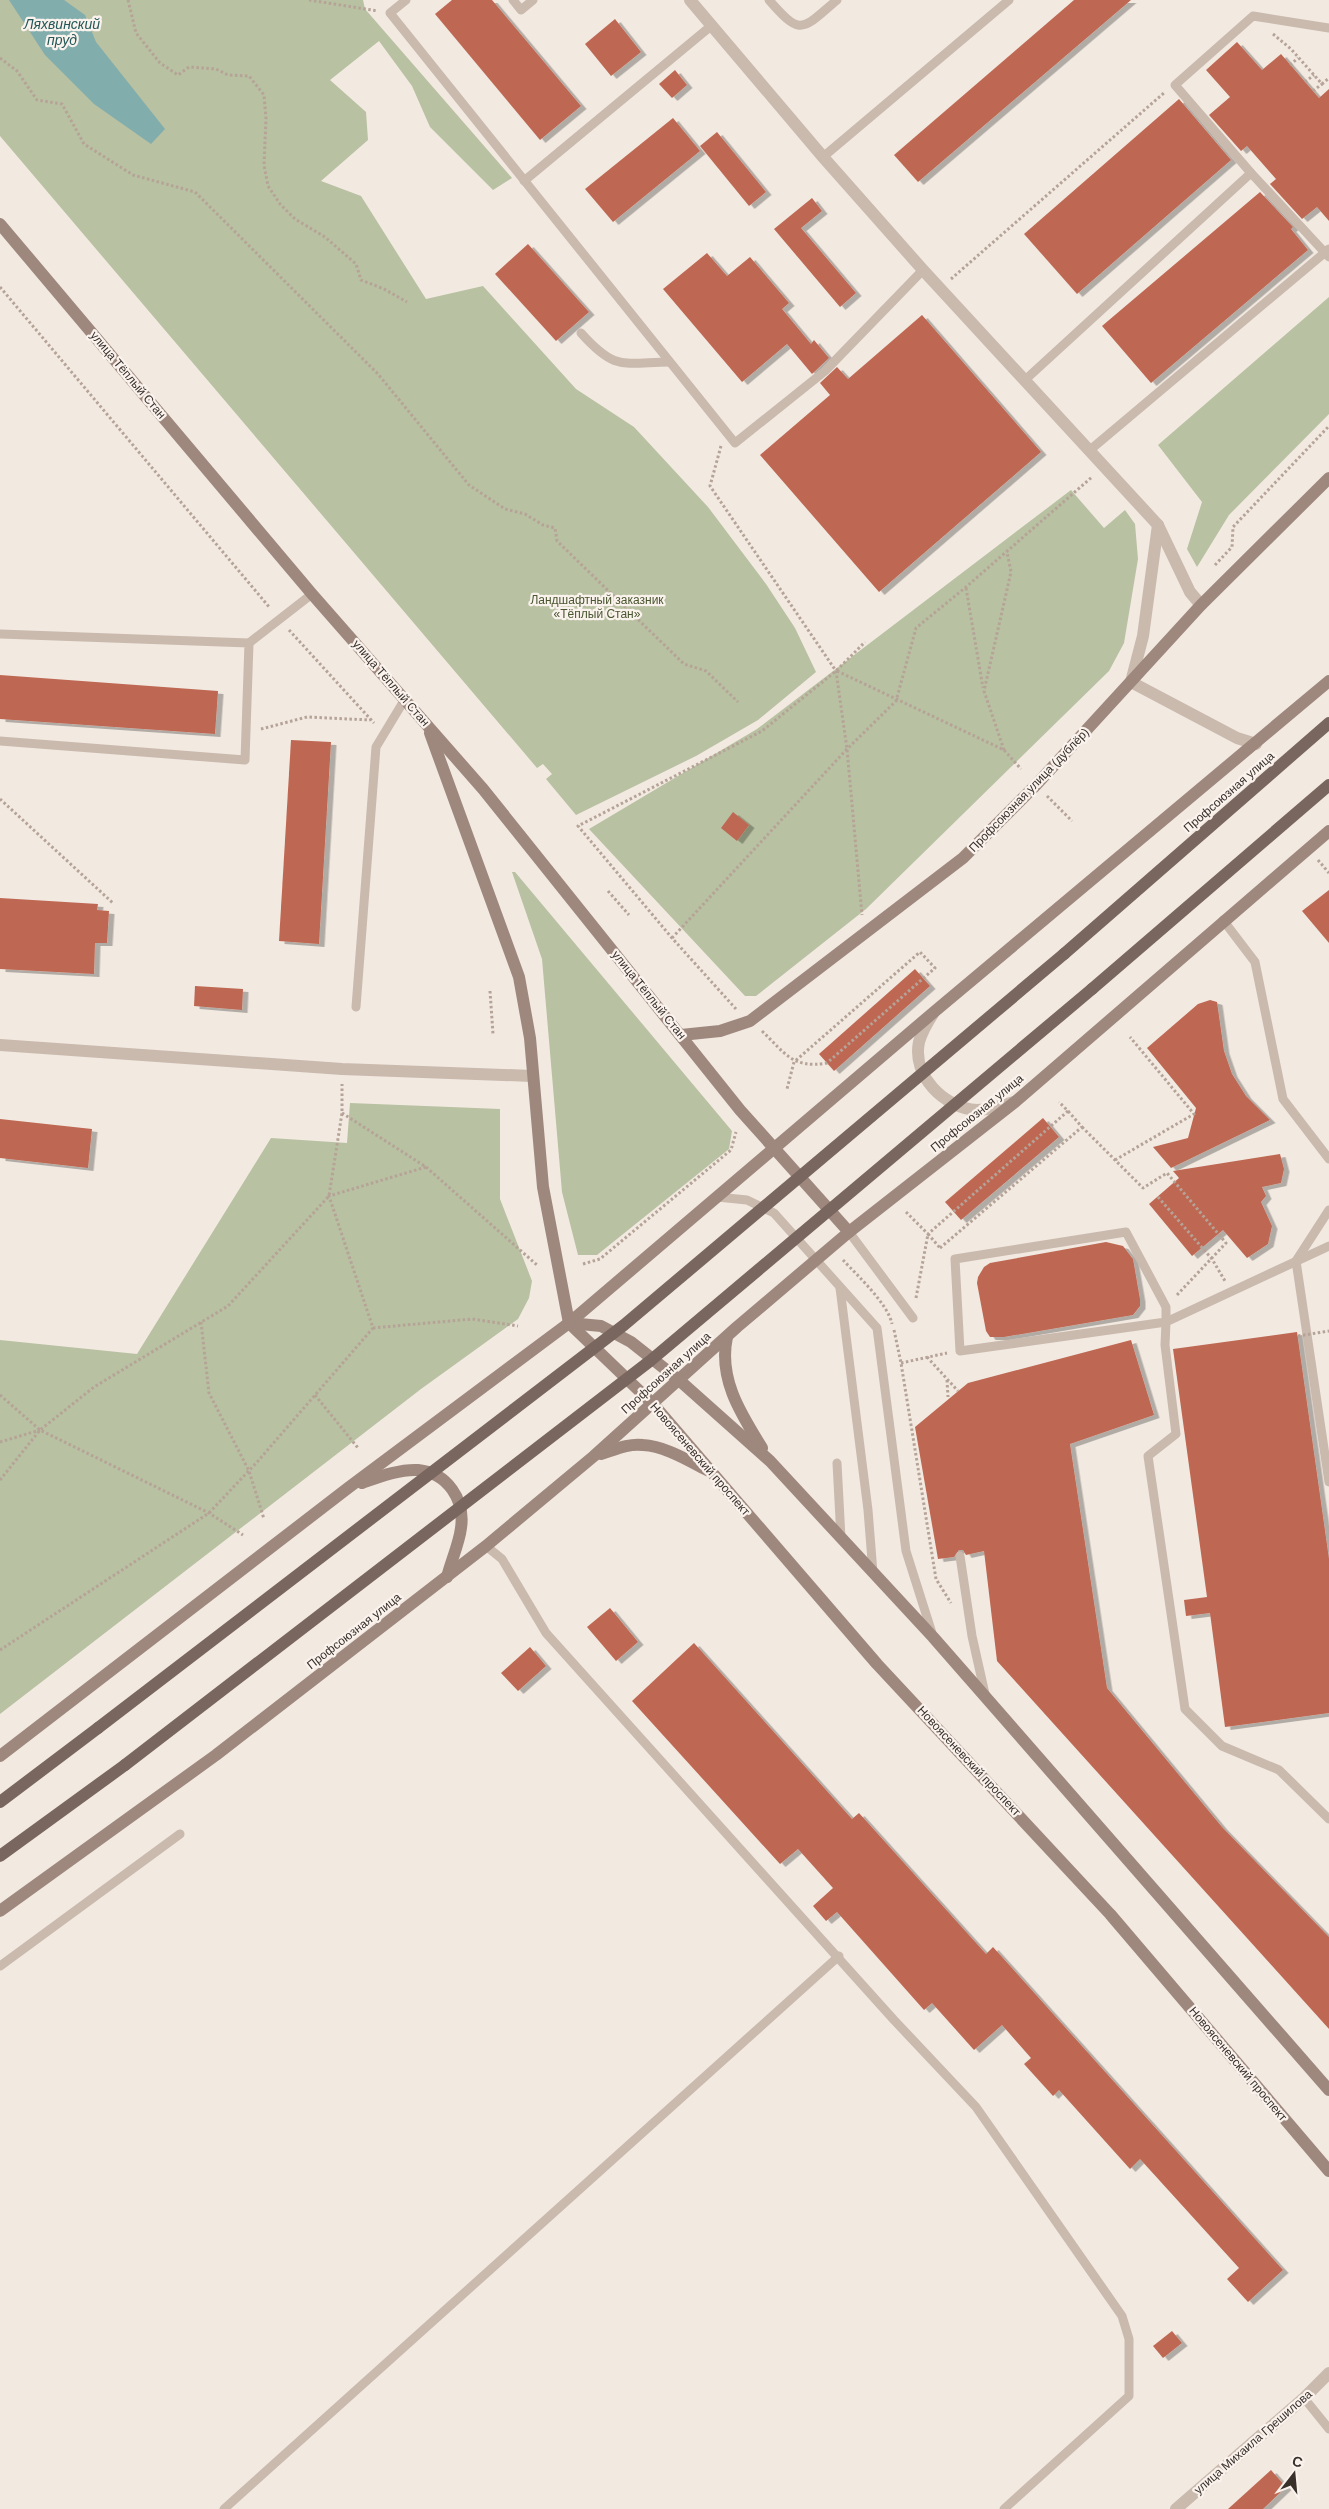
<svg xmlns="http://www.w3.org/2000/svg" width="1329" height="2509" font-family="Helvetica,sans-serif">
	<defs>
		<filter id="shadow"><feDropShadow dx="5.5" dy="3" stdDeviation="0" flood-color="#0004"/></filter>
	</defs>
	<rect width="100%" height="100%" fill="#f2e9e1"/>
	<g fill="#b8c1a1">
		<path d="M 0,0 L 363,0 L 365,9 L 512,178 L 493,190 L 430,127 L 412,86 L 379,41 L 330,80 L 366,112 L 368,140 L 321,181 L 361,196 L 426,299 L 483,286 L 576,389 L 634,427 L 708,507 L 766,584 L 795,628 L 816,672 L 758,720 L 696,756 L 576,815 L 546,779 L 552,774 L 543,764 L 537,768 L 0,136 Z"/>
		<path d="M 1329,297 L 1329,414 L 1229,515 L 1197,567 L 1187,549 L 1202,502 L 1158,445 Z"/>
		<path d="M 1071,490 L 1104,528 L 1125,510 L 1135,524 L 1138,559 L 1124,643 L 1109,671 L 866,909 L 756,996 L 745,996 L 589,829 L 757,729 Z"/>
		<path d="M 512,872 L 515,872 L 732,1131 L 729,1149 L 597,1255 L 578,1255 L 562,1192 L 542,959 Z"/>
		<path d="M 350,1103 L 500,1109 L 500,1199 L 532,1281 L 529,1298 L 518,1319 L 421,1389 L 0,1714 L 0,1340 L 137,1354 L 271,1138 L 347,1143 Z"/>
	</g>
	<path fill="#82adad" d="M 9,0 L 64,0 L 85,15 L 96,42 L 165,129 L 151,144 L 94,104 L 45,55 Z"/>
	<g fill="#be6853" filter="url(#shadow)">
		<path d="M 452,0 L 492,0 L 581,106 L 540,140 L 435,14 Z"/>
		<path d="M 1074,0 L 1131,0 L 918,182 L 894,155 Z"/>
		<path d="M 615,19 L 641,52 L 611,76 L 585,44 Z"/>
		<path d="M 1237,42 L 1262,70 L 1281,54 L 1319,98 L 1329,89 L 1329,221 L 1317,207 L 1302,219 L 1270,184 L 1276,179 L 1247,146 L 1241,151 L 1209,115 L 1230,97 L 1206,70 Z"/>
		<path d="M 675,70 L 687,85 L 672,98 L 659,84 Z"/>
		<path d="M 1179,99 L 1231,160 L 1077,294 L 1024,234 Z"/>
		<path d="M 673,118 L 700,151 L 613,222 L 585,189 Z"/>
		<path d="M 717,132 L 766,192 L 749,206 L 700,146 Z"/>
		<path d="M 1260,192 L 1293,227 L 1291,229 L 1308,250 L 1151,383 L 1102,326 Z"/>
		<path d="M 812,198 L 822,211 L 801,228 L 856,293 L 840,307 L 774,229 Z"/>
		<path d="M 528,244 L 589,312 L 556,341 L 495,274 Z"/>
		<path d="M 707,253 L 727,276 L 750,257 L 789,303 L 782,309 L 811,344 L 814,340 L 829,358 L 812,374 L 787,344 L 742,382 L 663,289 Z"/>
		<path d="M 922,315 L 1041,452 L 879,592 L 760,455 L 830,395 L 820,383 L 837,367 L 848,379 Z"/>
		<path d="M 0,675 L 218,691 L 215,734 L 0,719 Z"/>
		<path d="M 291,740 L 331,742 L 319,944 L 279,941 Z"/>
		<path d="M 733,812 L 749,825 L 737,841 L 721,828 Z"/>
		<path d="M 1329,890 L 1329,943 L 1302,911 Z"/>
		<path d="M 0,898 L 98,904 L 97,910 L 109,911 L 107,943 L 95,943 L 94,974 L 0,969 Z"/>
		<path d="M 915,969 L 930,986 L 834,1071 L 819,1054 Z"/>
		<path d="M 195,986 L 243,989 L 242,1010 L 194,1006 Z"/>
		<path d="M 1210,1000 L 1217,1002 L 1224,1051 L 1232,1074 L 1246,1096 L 1270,1120 L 1171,1168 L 1153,1147 L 1188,1138 L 1196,1108 L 1147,1048 L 1198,1004 Z"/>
		<path d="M 1043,1118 L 1059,1137 L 961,1220 L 945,1202 Z"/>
		<path d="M 0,1119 L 92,1129 L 88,1168 L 0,1158 Z"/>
		<path d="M 1280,1154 L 1284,1169 L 1281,1183 L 1262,1187 L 1266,1196 L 1261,1202 L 1272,1226 L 1268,1244 L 1247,1258 L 1223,1230 L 1192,1256 L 1149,1204 L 1179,1178 L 1173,1171 Z"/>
		<path d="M 1106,1242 L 1123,1246 L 1133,1259 L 1140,1299 L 1140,1306 L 1133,1315 L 1004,1337 L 990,1337 L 986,1331 L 977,1283 L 978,1277 L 984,1267 L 990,1263 Z"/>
		<path d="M 1297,1332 L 1329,1559 L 1329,1713 L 1225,1727 L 1210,1613 L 1186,1616 L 1184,1600 L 1207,1597 L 1173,1349 Z"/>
		<path d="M 1131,1340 L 1154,1415 L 1070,1444 L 1107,1688 L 1222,1827 L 1329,1937 L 1329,2029 L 997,1661 L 984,1551 L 966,1555 L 963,1550 L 959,1550 L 954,1557 L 938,1559 L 915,1427 L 968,1383 Z"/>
		<path d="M 610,1608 L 638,1642 L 616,1661 L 587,1627 Z"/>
		<path d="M 694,1643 L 852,1819 L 859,1813 L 986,1954 L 993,1947 L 1283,2270 L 1248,2302 L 1227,2279 L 1239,2268 L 1140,2159 L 1130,2169 L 1059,2090 L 1053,2096 L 1024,2064 L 1031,2058 L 1002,2025 L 974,2050 L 932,2003 L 924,2010 L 837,1912 L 826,1921 L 813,1906 L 833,1888 L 798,1849 L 780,1864 L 632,1701 Z"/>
		<path d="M 530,1647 L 546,1666 L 518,1691 L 501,1673 Z"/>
		<path d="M 1172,2331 L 1182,2343 L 1163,2358 L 1153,2346 Z"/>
		<path d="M 1271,2470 L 1286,2487 L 1263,2509 L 1228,2509 Z"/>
	</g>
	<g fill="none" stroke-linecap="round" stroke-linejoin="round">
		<g stroke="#b6a397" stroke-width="3" stroke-dasharray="2.5 2.5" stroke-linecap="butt">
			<path d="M 128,0 L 136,33 L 160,63 L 178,75 L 189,67 L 216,69 L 228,75 L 249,76 L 264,95 L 266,119 L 264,165 L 268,186 L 280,204 L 295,219 L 325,237 L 356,264 L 361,280 L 384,289 L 407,302"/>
			<path d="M 309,0 L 378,11"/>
			<path d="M 1273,34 L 1291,49 L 1322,84 L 1329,78"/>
			<path d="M 0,58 L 17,71 L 37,100 L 62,104 L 84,144 L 133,175 L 195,192 L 378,374 L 469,485 L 505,509 L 525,514 L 543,525 L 555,528 L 557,541 L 684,664 L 706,671 L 738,702"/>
			<path d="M 1290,65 L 1298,58"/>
			<path d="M 1305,82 L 1314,75"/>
			<path d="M 1313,91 L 1322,84"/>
			<path d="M 951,279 L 1165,92"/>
			<path d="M 0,287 L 270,608"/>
			<path d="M 721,446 L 710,486 L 836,671 L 847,749 L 862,915"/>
			<path d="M 1215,565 L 1232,547 L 1233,527 L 1329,426"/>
			<path d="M 966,588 L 983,688"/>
			<path d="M 289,630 L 374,723"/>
			<path d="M 837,671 L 1004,750 L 1021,769"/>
			<path d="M 261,729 L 307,717 L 370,720"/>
			<path d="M 1004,750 L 984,691 L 1011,572 L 1007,552"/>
			<path d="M 1047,796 L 1072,821"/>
			<path d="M 0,799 L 114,904"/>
			<path d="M 1318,860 L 1329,873"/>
			<path d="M 608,891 L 629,915"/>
			<path d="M 672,938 L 847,749 L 896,701 L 916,628 L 966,587 L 1092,477"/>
			<path d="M 490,991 L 493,1034"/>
			<path d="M 736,1009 L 672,938 L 578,826 L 762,731 L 836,671 L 865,642"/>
			<path d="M 762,1031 C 785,1053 792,1069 827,1063 L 935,968 L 920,952 L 794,1062 L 787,1089"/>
			<path d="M 342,1113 L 426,1167 L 537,1265"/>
			<path d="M 1082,1127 L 1143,1188 L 1167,1173 L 1226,1243 L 1176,1296"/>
			<path d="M 1115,1160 L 1194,1114 L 1130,1037"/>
			<path d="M 1158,1197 L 1212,1259 L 1225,1281"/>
			<path d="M 906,1212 L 928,1234 L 1068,1111 L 1059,1102"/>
			<path d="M 928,1234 L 940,1248"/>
			<path d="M 940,1248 L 1082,1127 L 1068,1111"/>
			<path d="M 843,1260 C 858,1276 888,1304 892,1324"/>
			<path d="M 583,1264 L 600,1259 L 731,1150 L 736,1132"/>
			<path d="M 916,1298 L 928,1234"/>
			<path d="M 201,1322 L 209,1393 L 249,1471 L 264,1519"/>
			<path d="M 373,1328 L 472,1319 L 518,1326"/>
			<path d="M 894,1330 L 901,1363 L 936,1579 L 951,1603"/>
			<path d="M 927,1357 L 958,1391"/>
			<path d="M 901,1363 L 947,1353"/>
			<path d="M 947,1380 L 948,1397"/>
			<path d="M 0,1395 L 40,1430 L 209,1513 L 243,1535"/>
			<path d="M 315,1395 L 358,1448"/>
			<path d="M 0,1442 L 40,1430"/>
			<path d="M 0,1480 L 40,1430 L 94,1387 L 228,1306 L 329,1196 L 342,1113 L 342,1084"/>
			<path d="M 0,1650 L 209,1513 L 258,1461 L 373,1328 L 329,1196 L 426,1167"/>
		</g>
		<g stroke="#cab9ad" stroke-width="9">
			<path d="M 406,0 L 390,13 L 735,443 L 825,371 L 923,270"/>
			<path d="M 513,0 L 521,10 L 533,0"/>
			<path d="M 769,0 C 802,38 802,29 837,0"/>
			<path d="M 1329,28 L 1253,16 L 1175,85 L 1251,173 L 1329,257"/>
			<path d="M 823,157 L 1009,0"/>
			<path d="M 524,181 L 711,26"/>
			<path d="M 581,333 C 615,371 622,363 669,362"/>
			<path d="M 1025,380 L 1251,173"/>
			<path d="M 1090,450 L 1329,249"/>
			<path d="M 0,634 L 249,643 L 245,760 L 0,741"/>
			<path d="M 249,643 L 312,594"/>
			<path d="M 1223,920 L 1255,962 L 1283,1099 L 1329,1159"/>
			<path d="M 356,1007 L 376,747 L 405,699"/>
			<path d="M 717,1197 L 747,1200 L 774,1213 L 877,1328 L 906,1551 L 932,1633"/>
			<path d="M 1329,1210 L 1296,1261 L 1329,1482"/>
			<path d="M 849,1232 L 913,1318"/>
			<path d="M 1126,1232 L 1166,1307 L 1166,1322 L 960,1351 L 955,1259 Z"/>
			<path d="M 1329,1246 L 1166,1322 L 1165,1345 L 1176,1434 L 1148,1456 L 1185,1709 L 1222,1746 L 1279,1770 L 1329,1819"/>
			<path d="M 840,1288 L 868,1510 L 873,1573"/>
			<path d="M 837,1463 L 841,1538"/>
			<path d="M 486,1546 L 502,1559 L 546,1633 L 894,2020 L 976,2107 L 1122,2316 L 1129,2339 L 1129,2396 L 1004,2509"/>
			<path d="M 960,1556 L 972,1636 L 985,1694"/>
			<path d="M 0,1966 L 180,1834"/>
			<path d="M 1304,2398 L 1329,2429"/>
			<path d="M 224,2509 L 839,1956"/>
		</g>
		<g stroke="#cab9ad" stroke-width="12">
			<path d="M 690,0 L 823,157 L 923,270 L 1158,525 L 1190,592 L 1201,605"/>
			<path d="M 1158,525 L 1143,636 L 1131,682 L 1237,738 L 1256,744"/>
			<path d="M 933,1014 C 927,1023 922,1032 919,1042 C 912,1076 944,1108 977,1110 C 990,1110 1002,1106 1014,1102"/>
			<path d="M 0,1045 L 342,1069 L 532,1076"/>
			<path d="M 1176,2509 L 1304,2398 L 1329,2373"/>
		</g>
		<g stroke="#9e887e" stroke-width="12">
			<path d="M 0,224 L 312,594 L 483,789 L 740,1110 L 849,1232"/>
			<path d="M 430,733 L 519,977 L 530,1038 L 543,1187 L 569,1323"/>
			<path d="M 681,1035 L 720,1031 L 750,1021 L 963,858 L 1036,785 L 1201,605 L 1329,478"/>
			<path d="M 569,1323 L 653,1404 L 877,1664 L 1110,1914 L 1329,2171"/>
			<path d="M 569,1323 L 601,1326 L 631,1342 L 679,1380 L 770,1461 L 933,1637 L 1329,2090"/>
			<path d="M 727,1337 C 718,1379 741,1414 762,1448"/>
			<path d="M 601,1454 C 614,1450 628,1443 643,1445 C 665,1446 689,1461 709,1471"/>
			<path d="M 362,1483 C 379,1477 399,1469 418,1470 C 448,1473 465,1500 461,1528 C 459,1544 451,1561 447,1577"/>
			<path d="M 0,1756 L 348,1488 L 569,1323 L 934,1012 L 1329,681"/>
			<path d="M 0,1911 L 216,1755 L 486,1546 L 594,1456 L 737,1327 L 849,1232 L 1015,1102 L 1329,831"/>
		</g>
		<g stroke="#79665e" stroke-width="12">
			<path d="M 1064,954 L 1329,723"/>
			<path d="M 1092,989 L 1329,785"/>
			<path d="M 0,1802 L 98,1728"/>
			<path d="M 0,1856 L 125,1765"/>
		</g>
		<path stroke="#b6a397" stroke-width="3" stroke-dasharray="2.5 2.5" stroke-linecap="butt" d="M 1298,1336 L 1329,1331"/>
		<g stroke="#79665e" stroke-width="12">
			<path d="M 98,1728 L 624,1325 L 1064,954"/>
			<path d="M 125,1765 L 650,1361 L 1092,989"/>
		</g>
	</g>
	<g text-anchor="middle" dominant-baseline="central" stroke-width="4.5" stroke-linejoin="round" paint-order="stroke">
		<g font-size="12" fill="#392f2b" stroke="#faf3ed">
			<text transform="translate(128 375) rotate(50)">улица Тёплый Стан</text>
			<text transform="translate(391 683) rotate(49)">улица Тёплый Стан</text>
			<text transform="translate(1029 790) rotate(-46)">Профсоюзная улица (дублёр)</text>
			<text transform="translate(1229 792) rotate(-41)">Профсоюзная улица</text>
			<text transform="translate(649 995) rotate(51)">улица Тёплый Стан</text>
			<text transform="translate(977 1113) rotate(-39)">Профсоюзная улица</text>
			<text transform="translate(666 1373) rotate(-42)">Профсоюзная улица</text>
			<text transform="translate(700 1459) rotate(49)">Новоясеневский проспект</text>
			<text transform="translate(354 1631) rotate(-38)">Профсоюзная улица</text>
			<text transform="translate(969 1761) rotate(47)">Новоясеневский проспект</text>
			<text transform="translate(1238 2064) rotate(50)">Новоясеневский проспект</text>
			<text transform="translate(1253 2442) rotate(-41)">улица Михаила Грешилова</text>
		</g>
		<g font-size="12" fill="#4a5630" stroke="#faf3ed">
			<text x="597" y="600">Ландшафтный заказник<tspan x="597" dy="14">«Тёплый Стан»</tspan></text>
		</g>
		<g font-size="14" font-style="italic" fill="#235758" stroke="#faf3ed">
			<text x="62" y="24">Ляхвинский<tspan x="62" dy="16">пруд</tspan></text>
		</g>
	</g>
	<g transform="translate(1294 2474) rotate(16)" stroke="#faf3ed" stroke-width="4" paint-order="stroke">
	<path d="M0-4L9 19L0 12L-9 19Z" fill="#392f2b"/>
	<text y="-8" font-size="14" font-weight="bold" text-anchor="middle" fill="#392f2b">С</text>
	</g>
</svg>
